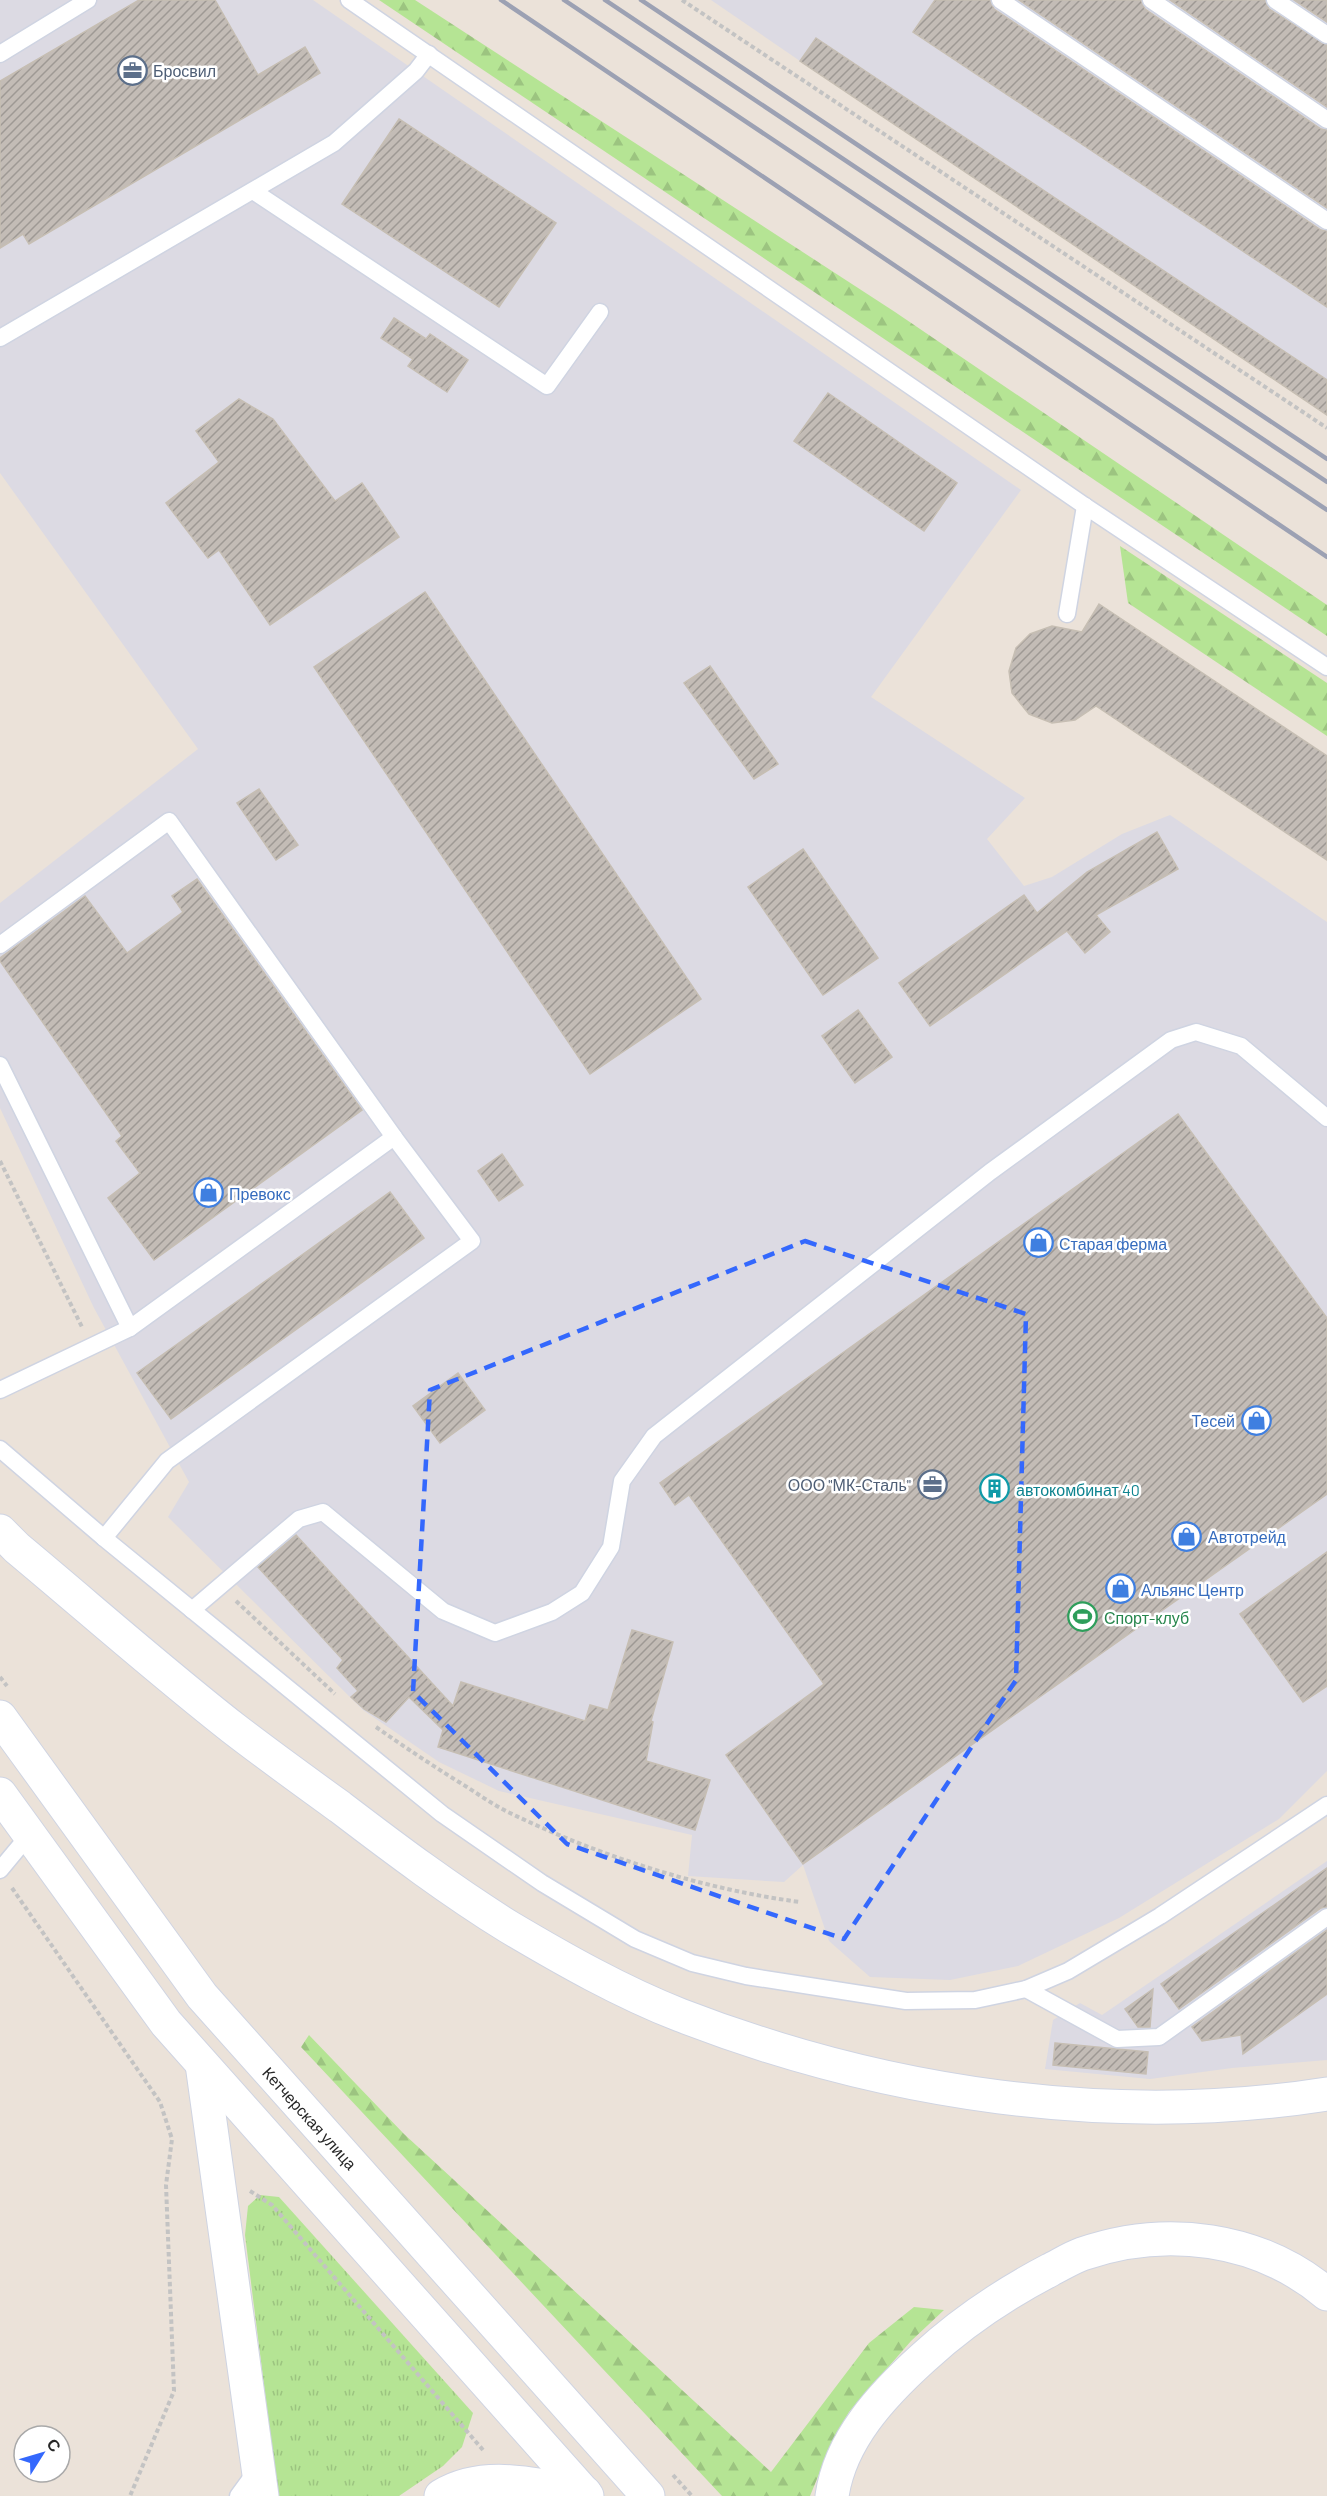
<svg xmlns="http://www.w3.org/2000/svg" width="1327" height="2496" font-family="Barlow,sans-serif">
	<defs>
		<pattern id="grass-tufts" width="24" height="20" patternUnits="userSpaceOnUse" patternTransform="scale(1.5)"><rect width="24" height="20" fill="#b5e494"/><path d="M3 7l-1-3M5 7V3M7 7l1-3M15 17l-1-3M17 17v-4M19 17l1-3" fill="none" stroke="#9cc480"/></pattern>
		<pattern id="forest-firs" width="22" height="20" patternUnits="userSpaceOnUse" patternTransform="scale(1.5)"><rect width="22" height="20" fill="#b5e494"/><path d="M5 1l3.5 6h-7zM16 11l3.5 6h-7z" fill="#9cc480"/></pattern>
		<pattern id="building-hatch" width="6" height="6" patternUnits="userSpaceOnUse" patternTransform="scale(1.5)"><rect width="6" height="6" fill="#c3bcb6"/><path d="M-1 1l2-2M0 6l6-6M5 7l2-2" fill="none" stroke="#9e9994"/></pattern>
	</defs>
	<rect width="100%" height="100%" fill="#ebe2d9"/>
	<g fill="#dcdae3">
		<path d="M 0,0 L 313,0 L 1021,490 L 871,697 L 1025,798 L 987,839 L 1024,886 L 1052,877 L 1122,834 L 1170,815 L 1327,922 L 1327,1771 L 1279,1819 L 1119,1918 L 1018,1966 L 950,1980 L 870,1977 L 829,1941 L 803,1865 L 784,1882 L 688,1876 L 692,1835 L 499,1791 L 439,1762 L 363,1710 L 168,1517 L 189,1482 L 94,1308 L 0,1108 L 0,903 L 198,749 L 0,473 Z"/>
		<path d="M 711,0 L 1327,0 L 1327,415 L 800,61 Z"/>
		<path d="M 1327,1861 L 1327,2060 L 1232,2068 L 1150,2079 L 1045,2069 L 1053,2020 L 1080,2003 L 1102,2015 Z"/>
	</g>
	<path fill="url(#grass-tufts)" d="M 260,2195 L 279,2197 L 473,2413 L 462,2447 L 443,2466 L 399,2496 L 278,2496 L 245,2235 L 248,2206 Z"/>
	<g fill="url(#forest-firs)">
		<path d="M 379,0 L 415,0 L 895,312 L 1327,605 L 1327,636 Z"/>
		<path d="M 1120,546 L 1327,683 L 1327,736 L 1128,603 Z"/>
		<path d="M 309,2035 L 404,2134 L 771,2472 L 869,2343 L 914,2307 L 944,2310 L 911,2341 L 849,2412 L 833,2440 L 810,2496 L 722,2496 L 301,2047 Z"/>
	</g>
	<g fill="url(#building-hatch)" stroke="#c6beb3" stroke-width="1.5">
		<path d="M 139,0 L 215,0 L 258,75 L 305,47 L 320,73 L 29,244 L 23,234 L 0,248 L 0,81 Z"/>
		<path d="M 935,0 L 990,0 L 994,9 L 1321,230 L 1327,231 L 1327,307 L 913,32 Z"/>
		<path d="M 1019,0 L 1141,0 L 1145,9 L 1321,129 L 1327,130 L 1327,208 Z"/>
		<path d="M 1170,0 L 1265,0 L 1269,9 L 1327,45 L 1327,107 Z"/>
		<path d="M 1294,0 L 1327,0 L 1327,22 Z"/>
		<path d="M 816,38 L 1327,380 L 1327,415 L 800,61 Z"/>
		<path d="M 399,119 L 556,223 L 499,307 L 342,204 Z"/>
		<path d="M 394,318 L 426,339 L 430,334 L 468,360 L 447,392 L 408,366 L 413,359 L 381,338 Z"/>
		<path d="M 828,393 L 957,483 L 924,531 L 794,441 Z"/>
		<path d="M 239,399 L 273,419 L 335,501 L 362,483 L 399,537 L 270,625 L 219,550 L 208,558 L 166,503 L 219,462 L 196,431 Z"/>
		<path d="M 425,592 L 701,999 L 590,1074 L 314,667 Z"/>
		<path d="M 1099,604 L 1327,756 L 1327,860 L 1096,706 L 1075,720 L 1052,723 L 1029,714 L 1012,693 L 1009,671 L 1016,648 L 1030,634 L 1052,626 L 1082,632 Z"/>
		<path d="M 710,666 L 778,764 L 754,779 L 684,683 Z"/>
		<path d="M 259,789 L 298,845 L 276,860 L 237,803 Z"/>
		<path d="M 1157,832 L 1178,869 L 1096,915 L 1110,932 L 1085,953 L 1067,931 L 930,1026 L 899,983 L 1024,895 L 1037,913 L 1087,872 Z"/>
		<path d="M 803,849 L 878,958 L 823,995 L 748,887 Z"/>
		<path d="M 197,879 L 362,1110 L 154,1260 L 108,1198 L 140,1173 L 116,1141 L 122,1136 L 0,961 L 0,958 L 85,896 L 127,953 L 183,912 L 172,896 Z"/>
		<path d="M 858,1010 L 892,1057 L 855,1083 L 822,1036 Z"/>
		<path d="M 1178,1114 L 1327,1318 L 1327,1494 L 803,1864 L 726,1755 L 824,1684 L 689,1495 L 675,1505 L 660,1483 Z"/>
		<path d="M 502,1154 L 523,1185 L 499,1201 L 478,1171 Z"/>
		<path d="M 390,1192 L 424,1238 L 171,1419 L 137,1373 Z"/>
		<path d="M 458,1373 L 485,1410 L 440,1443 L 413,1406 Z"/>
		<path d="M 296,1535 L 453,1706 L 461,1682 L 585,1721 L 590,1705 L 608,1710 L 632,1630 L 673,1642 L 651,1721 L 653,1722 L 646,1761 L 710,1780 L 695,1830 L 438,1747 L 443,1730 L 409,1697 L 386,1722 L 364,1709 L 351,1697 L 358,1691 L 337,1668 L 343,1660 L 258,1567 Z"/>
		<path d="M 1327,1552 L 1327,1686 L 1303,1702 L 1240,1614 Z"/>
		<path d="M 1327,1868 L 1327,1907 L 1321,1908 L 1179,2009 L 1161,1984 Z"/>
		<path d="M 1327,1930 L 1327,1994 L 1243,2054 L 1241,2035 L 1202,2041 L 1192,2027 Z"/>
		<path d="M 1153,1989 L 1150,2027 L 1138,2027 L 1125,2009 Z"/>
		<path d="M 1055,2043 L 1148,2052 L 1146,2074 L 1053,2065 Z"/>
	</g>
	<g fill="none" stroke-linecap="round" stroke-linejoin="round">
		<defs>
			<g id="service">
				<path d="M 349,0 L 1085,506 L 1327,667"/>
				<path d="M 1000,0 L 1327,221"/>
				<path d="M 1151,0 L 1327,120"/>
				<path d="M 1275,0 L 1327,35"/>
				<path d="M 0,54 L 88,0"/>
				<path d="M 253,191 L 547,386 L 600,312"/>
				<path d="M 0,338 L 334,143 L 416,71 L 429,54"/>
				<path d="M 1067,614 L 1085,506"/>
				<path d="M 0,945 L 169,821 L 394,1137 L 130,1328 L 0,1390"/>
				<path d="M 0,1065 L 130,1328"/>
				<path d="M 0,1449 L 104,1538 L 442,1814 L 542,1883 L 635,1939 L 692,1963 L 746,1976 L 906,2001 L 975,2000 L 1026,1989 L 1068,1971 L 1160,1916 L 1327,1805"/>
				<path d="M 104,1538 L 167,1461 L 472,1241 L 394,1137"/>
				<path d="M 192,1610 L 299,1519 L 323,1512 L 443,1611 L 495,1633 L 552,1612 L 582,1593 L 611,1547 L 622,1481 L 654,1436 L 990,1172 L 1171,1040 L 1196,1032 L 1241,1046 L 1327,1118"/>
				<path d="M 0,1870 L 29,1835"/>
				<path d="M 1026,1989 L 1117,2039 L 1159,2037 L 1327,1917"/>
				<path d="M 238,2496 L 257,2470"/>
			</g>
			<g id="secondary">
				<path d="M 0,1531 L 17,1548 C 89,1608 159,1670 233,1728 C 268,1755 304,1781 340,1807 C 395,1849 451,1891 509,1927 C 563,1959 621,1992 680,2015 C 884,2094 1111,2128 1327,2094"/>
				<path d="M 0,1717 L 202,1996 L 648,2496"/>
				<path d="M 0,1794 L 166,2023 L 587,2496"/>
				<path d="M 202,2064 L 262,2496"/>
				<path d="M 441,2496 C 485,2469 538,2486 585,2493"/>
				<path d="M 832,2496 C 840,2440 882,2395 923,2358 C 961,2323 1004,2294 1050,2270 C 1060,2265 1071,2258 1082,2254 C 1166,2225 1259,2237 1327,2294"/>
			</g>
		</defs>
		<use href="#service" stroke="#cfd4e2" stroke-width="19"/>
		<use href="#secondary" stroke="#cfd4e2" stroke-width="35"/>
		<g stroke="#c3c3c3" stroke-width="4" stroke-dasharray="4.5 3" stroke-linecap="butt">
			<path d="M 682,0 L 1327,428"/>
			<path d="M 0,1161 L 82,1327"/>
			<path d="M 236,1601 L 335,1694"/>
			<path d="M 0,1677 L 7,1686"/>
			<path d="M 376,1727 C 406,1748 436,1768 467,1787 C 481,1796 495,1806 510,1813 C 599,1856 702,1889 800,1902"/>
			<path d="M 12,1888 L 160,2102 L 172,2139 L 166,2185 L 174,2391 L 130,2496"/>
			<path d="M 250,2191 L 272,2205 L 483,2450"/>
			<path d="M 673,2475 L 692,2496"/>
		</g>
		<use href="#service" stroke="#fff" stroke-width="16"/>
		<use href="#secondary" stroke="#fff" stroke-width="33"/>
		<g stroke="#9ca1b3" stroke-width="4.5">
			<path d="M 501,0 L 1327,557"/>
			<path d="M 564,0 L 1327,510"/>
			<path d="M 605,0 L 1327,482"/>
			<path d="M 641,0 L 1327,459"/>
		</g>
	</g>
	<path fill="none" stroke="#3468fd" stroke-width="4.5" stroke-dasharray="12 8" stroke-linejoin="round" d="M 805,1241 L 1026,1314 L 1016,1680 L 844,1939 L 567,1844 L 413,1692 L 430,1390 Z"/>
	<defs>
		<symbol id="office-ring" viewBox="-11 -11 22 22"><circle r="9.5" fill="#fff" stroke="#5c6f8a" stroke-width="1.5"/><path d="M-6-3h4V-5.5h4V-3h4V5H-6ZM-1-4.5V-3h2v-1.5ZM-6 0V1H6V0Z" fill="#5c6f8a"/></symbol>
		<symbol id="shop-ring" viewBox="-11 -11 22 22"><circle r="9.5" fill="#fff" stroke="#3f7fe0" stroke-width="1.5"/><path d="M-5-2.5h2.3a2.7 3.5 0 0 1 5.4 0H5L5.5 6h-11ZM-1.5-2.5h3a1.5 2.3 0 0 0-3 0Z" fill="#3f7fe0"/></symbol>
		<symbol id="building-ring" viewBox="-11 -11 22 22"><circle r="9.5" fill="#fff" stroke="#0f9aa8" stroke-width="1.5"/><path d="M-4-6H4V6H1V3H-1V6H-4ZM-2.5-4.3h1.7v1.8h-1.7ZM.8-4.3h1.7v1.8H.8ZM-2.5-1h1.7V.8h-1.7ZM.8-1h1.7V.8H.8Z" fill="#0f9aa8"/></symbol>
		<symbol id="stadium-ring" viewBox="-11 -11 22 22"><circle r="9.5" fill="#fff" stroke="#2e9e5b" stroke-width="1.5"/><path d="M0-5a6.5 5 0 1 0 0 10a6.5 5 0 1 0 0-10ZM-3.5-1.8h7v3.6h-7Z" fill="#2e9e5b"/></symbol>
	</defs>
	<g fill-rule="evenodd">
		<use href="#office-ring" x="116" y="54" width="33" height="33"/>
		<use href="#shop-ring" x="192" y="1176" width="33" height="33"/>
		<use href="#shop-ring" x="1022" y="1226" width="33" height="33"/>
		<use href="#shop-ring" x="1240" y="1404" width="33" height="33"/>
		<use href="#office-ring" x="916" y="1468" width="33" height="33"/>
		<use href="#building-ring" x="978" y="1472" width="33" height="33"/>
		<use href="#shop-ring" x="1170" y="1520" width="33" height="33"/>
		<use href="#shop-ring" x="1104" y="1572" width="33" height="33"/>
		<use href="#stadium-ring" x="1066" y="1600" width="33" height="33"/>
	</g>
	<g text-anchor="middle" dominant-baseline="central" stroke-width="5" stroke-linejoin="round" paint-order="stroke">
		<g font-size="16" fill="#4e5e75" stroke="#fff" text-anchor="start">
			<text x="153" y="70">Бросвил</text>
			<text x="911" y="1484" text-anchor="end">ООО "МК-Сталь"</text>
		</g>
		<g font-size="16" fill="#366cbe" stroke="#fff" text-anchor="start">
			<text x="229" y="1193">Превокс</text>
			<text x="1059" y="1243">Старая ферма</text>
			<text x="1235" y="1420" text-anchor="end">Тесей</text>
			<text x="1208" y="1536">Автотрейд</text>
			<text x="1141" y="1589">Альянс Центр</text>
		</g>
		<g font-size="16" fill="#0d838f" stroke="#fff" text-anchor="start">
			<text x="1016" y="1489">автокомбинат 40</text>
		</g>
		<g font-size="16" fill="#27864d" stroke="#fff" text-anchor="start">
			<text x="1104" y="1617">Спорт-клуб</text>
		</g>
		<g font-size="16" fill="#282828" stroke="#fff">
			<text transform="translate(310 2118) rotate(48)">Кетчерская улица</text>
		</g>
	</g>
	<g transform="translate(42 2454) rotate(53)"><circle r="28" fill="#ffffff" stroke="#a9a9a9" stroke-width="1.5"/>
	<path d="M0-4.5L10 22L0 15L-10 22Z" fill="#3468fd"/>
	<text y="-9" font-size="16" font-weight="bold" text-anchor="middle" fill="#282828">С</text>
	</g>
</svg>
